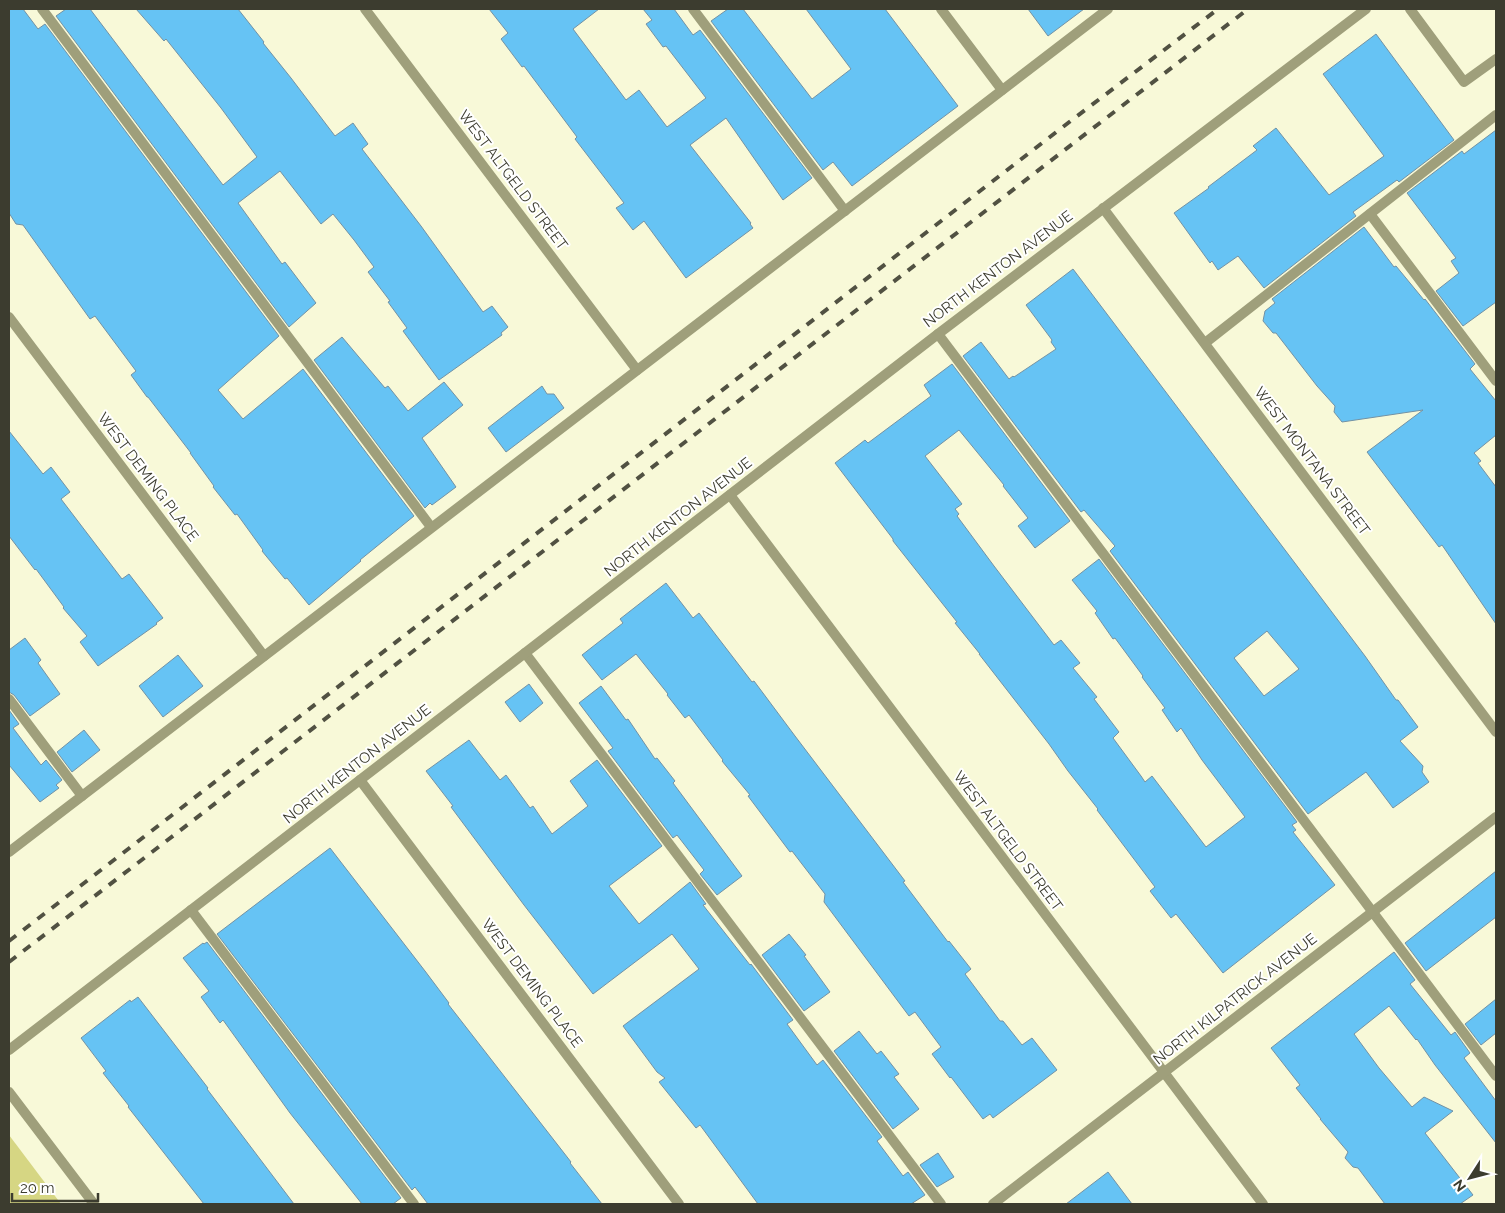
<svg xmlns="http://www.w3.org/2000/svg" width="1505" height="1213" font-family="Raleway,sans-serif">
	<rect width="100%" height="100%" fill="#f8f9d8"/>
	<path fill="#d6d683" d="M 9,1135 L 61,1204 L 9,1204 Z"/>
	<g fill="#66c3f4" stroke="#7392a4" fill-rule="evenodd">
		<path d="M 9,9 L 23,9 L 38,29 L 45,24 L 279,336 L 218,390 L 243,419 L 303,369 L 414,516 L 360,560 L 361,561 L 309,605 L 287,578 L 285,579 L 262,551 L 263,550 L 237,514 L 235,515 L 213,487 L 214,486 L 190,453 L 191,453 L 148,397 L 147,397 L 131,375 L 136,371 L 95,316 L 90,319 L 23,225 L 16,224 L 9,213 Z"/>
		<path d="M 66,9 L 90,9 L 223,185 L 257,157 L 221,108 L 166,39 L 164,41 L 136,9 L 238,9 L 264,42 L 263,43 L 291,78 L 335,136 L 353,123 L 368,144 L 362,149 L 421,226 L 483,312 L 492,306 L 508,327 L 501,333 L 502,335 L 439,380 L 403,331 L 407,328 L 388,302 L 390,301 L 368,272 L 374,267 L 354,240 L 333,214 L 321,224 L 280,171 L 238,203 L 282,264 L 285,262 L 316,303 L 289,327 L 56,16 Z"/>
		<path d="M 489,9 L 599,9 L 573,29 L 626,100 L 639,90 L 667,127 L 706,98 L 666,46 L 663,47 L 646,24 L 652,20 L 643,9 L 674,9 L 693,35 L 700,30 L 812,178 L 783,200 L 726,118 L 690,145 L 751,223 L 750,224 L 753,228 L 686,278 L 644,221 L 633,230 L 616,208 L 624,203 L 575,139 L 577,137 L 524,66 L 522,67 L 501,39 L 508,33 Z"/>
		<path d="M 728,9 L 743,9 L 812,99 L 851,69 L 806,9 L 885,9 L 958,106 L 852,186 L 833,162 L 823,170 L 711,21 Z"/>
		<path d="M 1028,9 L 1084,9 L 1048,36 Z"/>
		<path d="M 1376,34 L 1454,140 L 1399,182 L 1397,180 L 1353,212 L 1356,216 L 1264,288 L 1238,256 L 1218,270 L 1212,261 L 1210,263 L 1174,213 L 1209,188 L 1208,187 L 1257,150 L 1253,146 L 1276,128 L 1329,195 L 1384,156 L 1323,74 Z"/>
		<path d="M 1496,130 L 1496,302 L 1463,326 L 1436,291 L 1459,273 L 1451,261 L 1456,258 L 1407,193 L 1462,151 L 1464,154 Z"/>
		<path d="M 1364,227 L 1394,267 L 1396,266 L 1424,300 L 1425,299 L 1475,364 L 1470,369 L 1496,401 L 1496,435 L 1474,453 L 1481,461 L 1478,463 L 1496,487 L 1496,624 L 1442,545 L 1439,547 L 1367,452 L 1423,410 L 1342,422 L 1334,412 L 1335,406 L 1317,386 L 1276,333 L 1273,333 L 1263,321 L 1265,311 L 1275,303 L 1272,299 Z"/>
		<path d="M 1073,269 L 1365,656 L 1396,700 L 1398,700 L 1418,727 L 1400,741 L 1423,766 L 1422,772 L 1429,782 L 1393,808 L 1366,772 L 1308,814 L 1110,551 L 1115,546 L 1084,510 L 1081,512 L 963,356 L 981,342 L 1009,379 L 1013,376 L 1014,377 L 1056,349 L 1051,342 L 1052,340 L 1026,305 ZM 1267,631 L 1299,669 L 1264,696 L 1234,658 Z"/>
		<path d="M 342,337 L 385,388 L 388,386 L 408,411 L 444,382 L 463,405 L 422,438 L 456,487 L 432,505 L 430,503 L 425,508 L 314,360 Z"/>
		<path d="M 952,364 L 1070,521 L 1035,548 L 1018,526 L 1028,518 L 1003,486 L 1004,485 L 959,430 L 925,456 L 962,504 L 955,509 L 959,514 L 957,516 L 994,566 L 1054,645 L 1061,640 L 1080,663 L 1073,668 L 1097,697 L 1094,699 L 1119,732 L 1113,738 L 1141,776 L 1145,782 L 1152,776 L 1206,847 L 1245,817 L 1202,760 L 1181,728 L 1177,732 L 1162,710 L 1165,708 L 1142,677 L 1143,676 L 1115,638 L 1113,639 L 1095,613 L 1097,611 L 1072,580 L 1099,559 L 1297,822 L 1292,825 L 1296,830 L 1293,832 L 1335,885 L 1223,973 L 1176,914 L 1171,918 L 1150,891 L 1155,887 L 1097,810 L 1098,809 L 1068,771 L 1049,744 L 979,654 L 980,654 L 955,623 L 957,622 L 893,541 L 893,539 L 835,463 L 865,440 L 868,443 L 931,396 L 924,385 Z"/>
		<path d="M 542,386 L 547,394 L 554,394 L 564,408 L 506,452 L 488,428 Z"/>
		<path d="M 9,431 L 43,474 L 51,467 L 70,492 L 61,499 L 122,579 L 129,574 L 163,618 L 156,623 L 157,624 L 98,666 L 80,642 L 87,636 L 63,608 L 64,607 L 36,569 L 35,570 L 9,536 Z"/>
		<path d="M 666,583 L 693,618 L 699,613 L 752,682 L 754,681 L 795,736 L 905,881 L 903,882 L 948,942 L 949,941 L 971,969 L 965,974 L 1000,1021 L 1003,1021 L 1022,1045 L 1032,1038 L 1057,1070 L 993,1118 L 990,1114 L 983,1119 L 951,1077 L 950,1078 L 932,1054 L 941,1047 L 915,1012 L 909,1016 L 824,902 L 825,894 L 792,851 L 790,852 L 748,796 L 750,795 L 722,761 L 723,760 L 689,715 L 685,718 L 667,695 L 668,694 L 636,654 L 602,680 L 582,655 L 623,623 L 620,619 Z"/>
		<path d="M 25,638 L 41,660 L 38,663 L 60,694 L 30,716 L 14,695 L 9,692 L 9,650 Z"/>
		<path d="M 178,655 L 203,686 L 163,717 L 139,686 Z"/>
		<path d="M 529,684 L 543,703 L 520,722 L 505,702 Z"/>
		<path d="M 601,686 L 626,720 L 628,719 L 655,759 L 657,758 L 675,781 L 673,783 L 742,876 L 717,895 L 700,874 L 704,870 L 677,835 L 673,838 L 608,751 L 613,748 L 579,703 Z"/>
		<path d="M 9,710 L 19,724 L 13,728 L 41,765 L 46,760 L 62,780 L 56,785 L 59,788 L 40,802 L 9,765 Z"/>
		<path d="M 84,730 L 100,750 L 72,772 L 57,752 Z"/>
		<path d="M 469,740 L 500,780 L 506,775 L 530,808 L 533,806 L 552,834 L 588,806 L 570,781 L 597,760 L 662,846 L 609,886 L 639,924 L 690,882 L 706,904 L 703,905 L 750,965 L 751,964 L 793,1020 L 787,1024 L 817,1065 L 823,1060 L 882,1137 L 877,1141 L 903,1176 L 908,1172 L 925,1195 L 911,1204 L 758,1204 L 700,1125 L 696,1128 L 659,1082 L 665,1078 L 657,1072 L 623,1026 L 699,969 L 672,934 L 593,994 L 524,905 L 451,807 L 453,806 L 426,771 Z"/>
		<path d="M 330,848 L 425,971 L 449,1003 L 448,1004 L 571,1162 L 570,1163 L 602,1204 L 428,1204 L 415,1187 L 412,1190 L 217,934 Z"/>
		<path d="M 1496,871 L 1496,917 L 1426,971 L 1405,943 Z"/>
		<path d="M 789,934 L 806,955 L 804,956 L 830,992 L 804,1011 L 762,955 Z"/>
		<path d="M 207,942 L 401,1198 L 393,1204 L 362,1204 L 290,1113 L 223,1020 L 220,1023 L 201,997 L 209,991 L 183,958 L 203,943 L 204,944 Z"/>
		<path d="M 1394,952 L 1415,980 L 1410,984 L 1451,1035 L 1455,1032 L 1470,1053 L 1464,1058 L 1496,1101 L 1496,1143 L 1435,1065 L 1417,1039 L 1416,1040 L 1389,1006 L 1354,1034 L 1379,1068 L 1412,1107 L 1424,1097 L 1453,1111 L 1425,1133 L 1473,1195 L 1460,1204 L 1385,1204 L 1358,1168 L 1353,1167 L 1345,1158 L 1348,1152 L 1320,1119 L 1321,1119 L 1296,1088 L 1300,1085 L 1271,1048 Z"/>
		<path d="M 138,997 L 208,1088 L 207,1089 L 294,1204 L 204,1204 L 128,1107 L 129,1106 L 103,1073 L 106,1071 L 81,1038 L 130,1000 L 131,1002 Z"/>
		<path d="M 1496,999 L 1496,1033 L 1481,1045 L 1465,1024 Z"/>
		<path d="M 859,1031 L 877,1054 L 881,1051 L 899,1074 L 894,1077 L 919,1109 L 893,1129 L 834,1051 Z"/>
		<path d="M 938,1153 L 954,1177 L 937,1187 L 920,1165 Z"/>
		<path d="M 1108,1172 L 1132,1204 L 1066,1204 Z"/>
	</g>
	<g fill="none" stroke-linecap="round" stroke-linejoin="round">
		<g stroke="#9f9f7b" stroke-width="10">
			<path d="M 42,9 L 431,527"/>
			<path d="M 693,9 L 845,211"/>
			<path d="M 1410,9 L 1464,82 L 1496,59"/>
			<path d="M 1370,214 L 1496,381"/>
			<path d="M 938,334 L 1496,1076"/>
			<path d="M 1205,343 L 1496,115"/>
			<path d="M 525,653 L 941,1204"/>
			<path d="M 9,699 L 82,796"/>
			<path d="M 191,910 L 414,1204"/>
		</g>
		<g stroke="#9f9f7b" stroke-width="10">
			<path d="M 365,9 L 637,370"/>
			<path d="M 941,9 L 1002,90"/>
			<path d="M 1103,208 L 1496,732"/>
			<path d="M 9,317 L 264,656"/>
			<path d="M 730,495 L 1263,1204"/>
			<path d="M 360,780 L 679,1204"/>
			<path d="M 9,852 L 1108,9"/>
			<path d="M 9,1050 L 525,653 L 938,334 L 1366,9"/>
			<path d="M 9,1092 L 94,1204"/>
			<path d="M 993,1204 L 1496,817"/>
		</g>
		<g stroke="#515142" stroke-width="4" stroke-dasharray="9 9" stroke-linecap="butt">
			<path d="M 9,941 L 1068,123 L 1218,9"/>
			<path d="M 9,962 L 1248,9"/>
		</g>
	</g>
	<g text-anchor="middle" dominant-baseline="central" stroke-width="4" stroke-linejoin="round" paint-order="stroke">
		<g font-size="15" fill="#3c3c2f" stroke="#fff">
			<text transform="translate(513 180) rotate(53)">WEST ALTGELD STREET</text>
			<text transform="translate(998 269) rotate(-37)">NORTH KENTON AVENUE</text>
			<text transform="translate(1312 461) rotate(53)">WEST MONTANA STREET</text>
			<text transform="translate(148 477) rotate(53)">WEST DEMING PLACE</text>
			<text transform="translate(678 517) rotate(-38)">NORTH KENTON AVENUE</text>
			<text transform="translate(357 764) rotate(-38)">NORTH KENTON AVENUE</text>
			<text transform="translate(1008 841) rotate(53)">WEST ALTGELD STREET</text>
			<text transform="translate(532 983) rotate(53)">WEST DEMING PLACE</text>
			<text transform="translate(1235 999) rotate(-38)">NORTH KILPATRICK AVENUE</text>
		</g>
	</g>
	<rect width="1505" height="1213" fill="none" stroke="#3c3c2f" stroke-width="20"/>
	<g transform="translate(1470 1178) rotate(234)" stroke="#ffffff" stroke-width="4" paint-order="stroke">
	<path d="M0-4L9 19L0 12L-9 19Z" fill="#3c3c2f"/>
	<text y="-8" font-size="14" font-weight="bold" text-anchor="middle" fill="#3c3c2f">N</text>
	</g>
	<path d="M12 1193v8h86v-8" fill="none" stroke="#3c3c2f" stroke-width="2.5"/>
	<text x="20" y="1193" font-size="15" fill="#3c3c2f" stroke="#ffffff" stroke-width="4" paint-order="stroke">20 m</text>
</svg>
